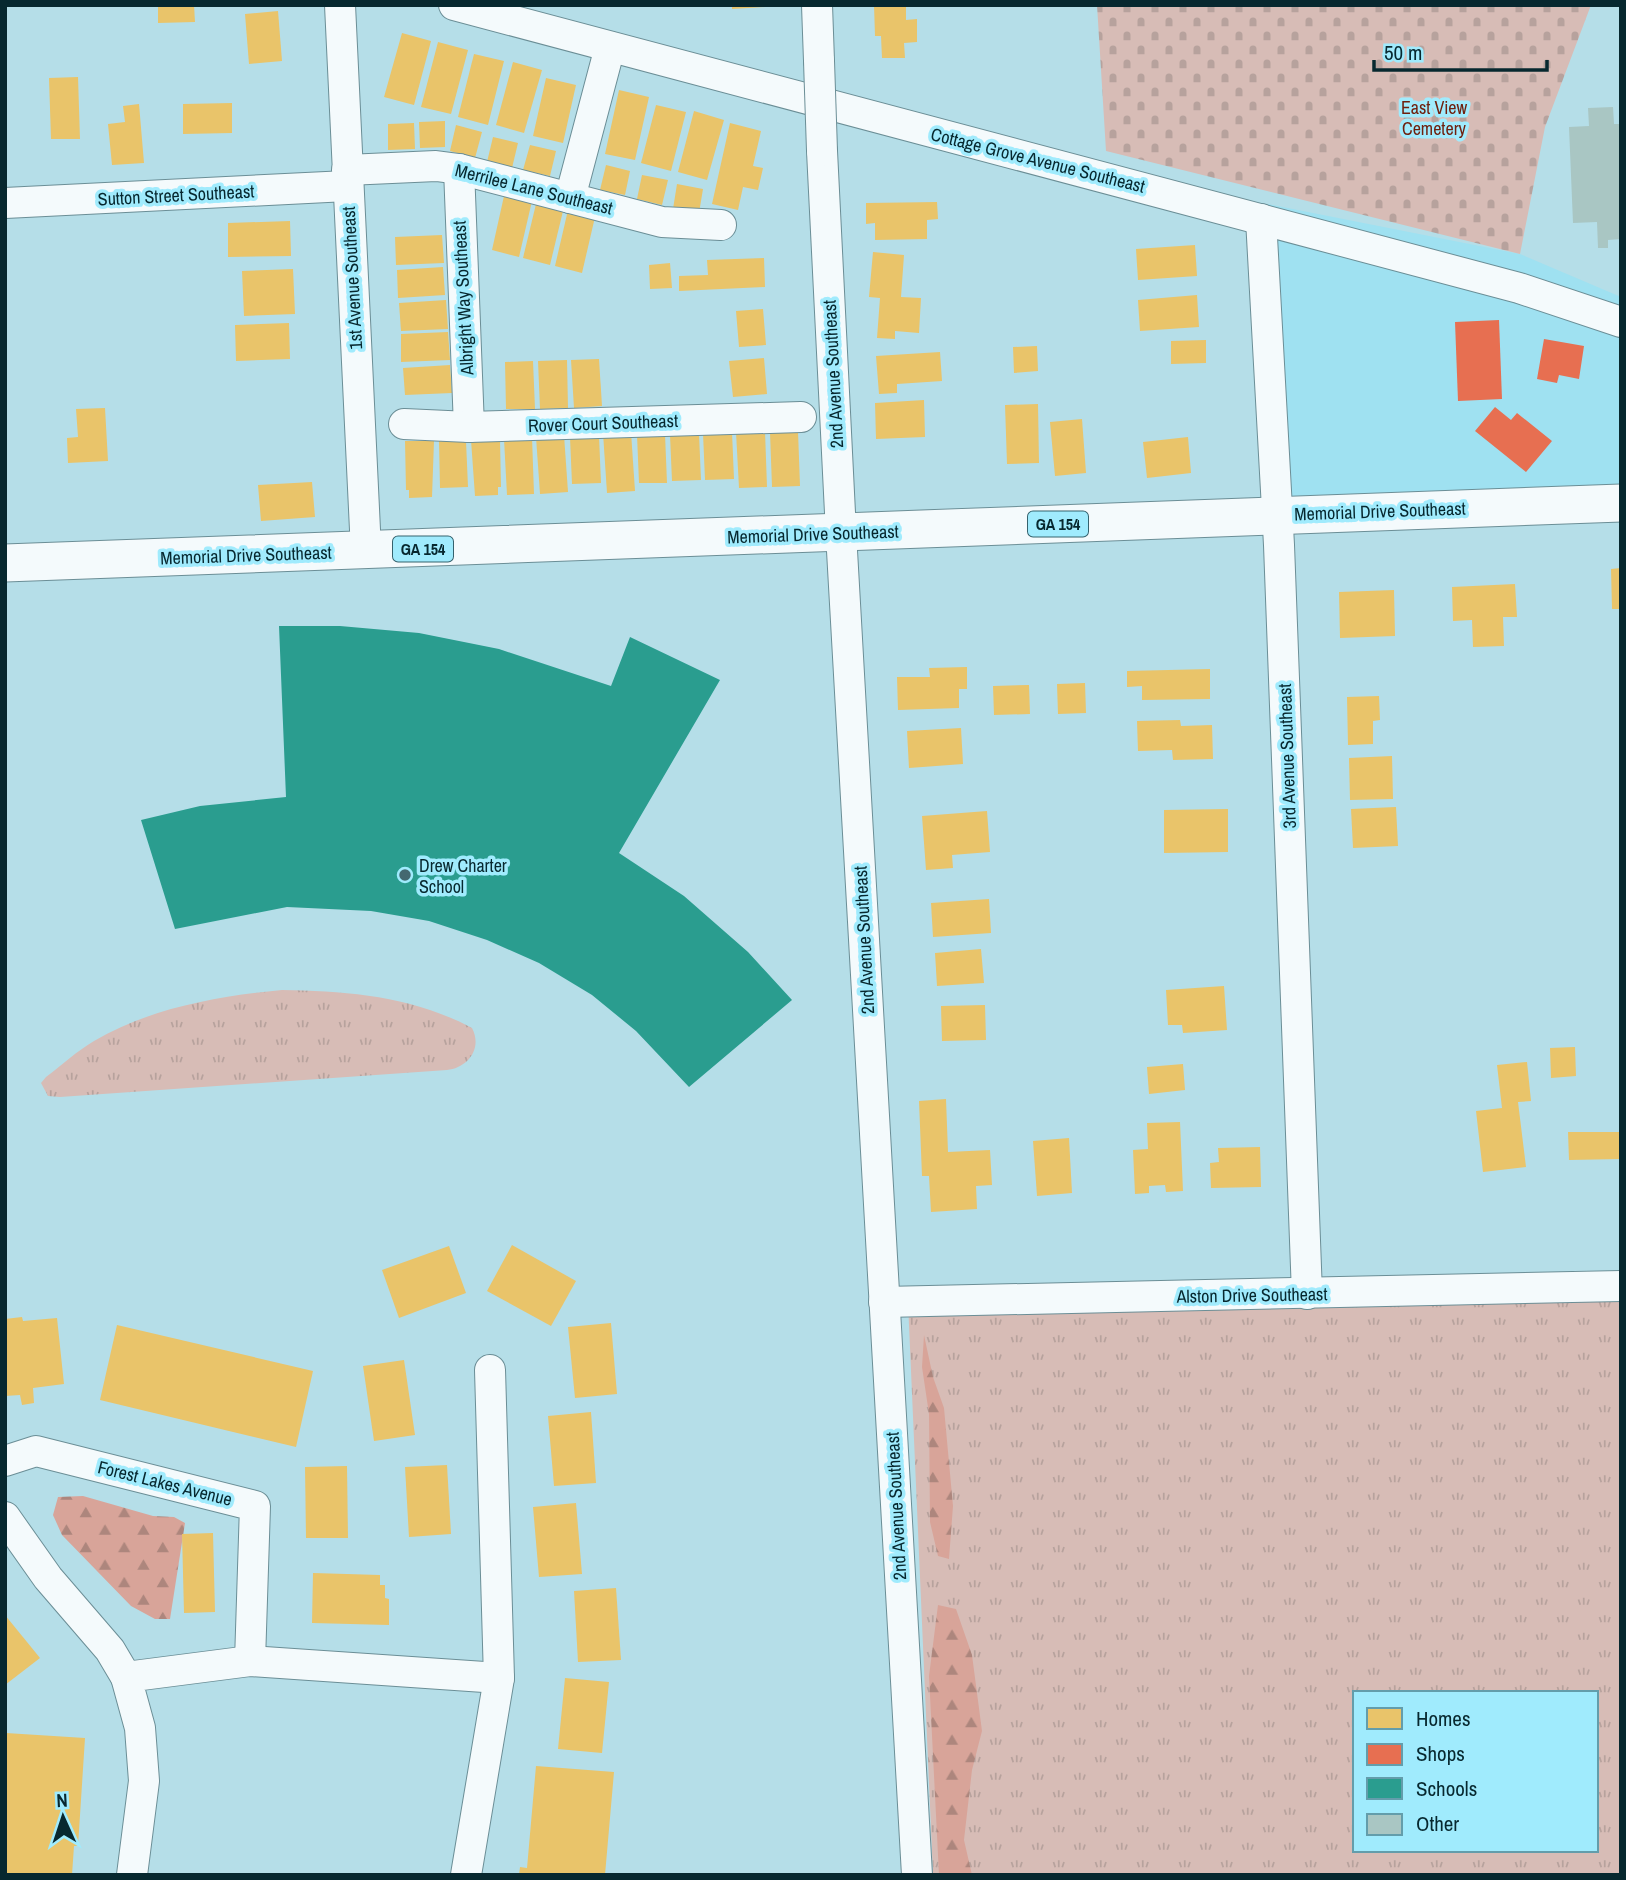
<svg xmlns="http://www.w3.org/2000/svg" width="1626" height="1880" font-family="'Archivo Narrow',sans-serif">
	<defs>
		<pattern id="grass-tufts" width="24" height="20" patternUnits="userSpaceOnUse" patternTransform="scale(1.75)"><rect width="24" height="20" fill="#d7bcb6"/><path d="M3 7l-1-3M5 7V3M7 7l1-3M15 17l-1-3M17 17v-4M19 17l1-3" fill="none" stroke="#b7a29d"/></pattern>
		<pattern id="forest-firs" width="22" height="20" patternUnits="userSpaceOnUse" patternTransform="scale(1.75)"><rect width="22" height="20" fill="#d8a499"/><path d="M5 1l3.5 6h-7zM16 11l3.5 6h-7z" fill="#ad867d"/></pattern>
		<pattern id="cemetery-stones" width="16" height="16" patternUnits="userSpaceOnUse" patternTransform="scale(1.75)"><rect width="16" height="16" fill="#d7bcb6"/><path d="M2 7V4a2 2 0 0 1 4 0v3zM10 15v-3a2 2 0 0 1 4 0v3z" fill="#b7a29d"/></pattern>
	</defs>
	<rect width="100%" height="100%" fill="#b5dee8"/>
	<path fill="#9fe1f1" d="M 1268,204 L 1520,254 L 1621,297 L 1621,490 L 1281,502 Z"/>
	<g fill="url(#grass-tufts)" fill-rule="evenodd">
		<path d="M 282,990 C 348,991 412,996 472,1028 C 483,1049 467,1068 447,1070 L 60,1097 L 48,1096 L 41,1083 L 46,1077 C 62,1065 77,1051 94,1041 C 150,1008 219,996 282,990 Z"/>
		<path d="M 1621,1295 L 1621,1875 L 933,1875 L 908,1302 ZM 1355,1693 L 1596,1693 L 1596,1850 L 1355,1850 Z"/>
	</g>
	<g fill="url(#forest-firs)">
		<path d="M 924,1335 L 933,1377 L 944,1408 L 953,1506 L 949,1559 L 938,1556 L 930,1522 L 929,1414 L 922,1367 Z"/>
		<path d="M 83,1496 L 153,1516 L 174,1517 L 185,1523 L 170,1619 L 155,1619 L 131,1606 L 62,1535 L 53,1515 L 58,1497 Z"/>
		<path d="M 938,1605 L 956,1609 L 972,1655 L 982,1731 L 972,1770 L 964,1840 L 972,1875 L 939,1875 L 929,1676 Z"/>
	</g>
	<path fill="url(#cemetery-stones)" d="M 1097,5 L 1591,5 L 1545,127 L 1520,254 L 1106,151 Z"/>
	<g fill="#e9c46a">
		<path d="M 158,5 L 194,5 L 195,22 L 158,23 Z"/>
		<path d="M 732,5 L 765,5 L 765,7 L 732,9 Z"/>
		<path d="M 874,5 L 906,5 L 906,20 L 917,19 L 917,42 L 904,43 L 905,58 L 882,58 L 881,36 L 875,36 Z"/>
		<path d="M 278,11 L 282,61 L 249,64 L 245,14 Z"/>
		<path d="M 402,33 L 431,41 L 414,105 L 384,97 Z"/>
		<path d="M 438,42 L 468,50 L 451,114 L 421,107 Z"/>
		<path d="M 474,54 L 504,61 L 488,125 L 458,117 Z"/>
		<path d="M 513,62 L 542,70 L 524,133 L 496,125 Z"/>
		<path d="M 78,77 L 80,139 L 51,139 L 49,78 Z"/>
		<path d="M 546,78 L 576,85 L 563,143 L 533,136 Z"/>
		<path d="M 619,90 L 649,97 L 635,160 L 605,154 Z"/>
		<path d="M 232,103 L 232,133 L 183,134 L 183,104 Z"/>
		<path d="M 139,104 L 144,163 L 112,165 L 108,124 L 125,122 L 123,106 Z"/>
		<path d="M 656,105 L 686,112 L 671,171 L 641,163 Z"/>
		<path d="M 694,111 L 724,120 L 707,180 L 678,172 Z"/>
		<path d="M 445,121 L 445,147 L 420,148 L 419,122 Z"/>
		<path d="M 414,123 L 415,149 L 388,150 L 388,124 Z"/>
		<path d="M 730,123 L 761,131 L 753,166 L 763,168 L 758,190 L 743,187 L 738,210 L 712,204 Z"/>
		<path d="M 456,125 L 482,132 L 475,158 L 450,151 Z"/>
		<path d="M 493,137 L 518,143 L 512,168 L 487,162 Z"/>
		<path d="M 530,145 L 556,151 L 550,176 L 523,170 Z"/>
		<path d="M 606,165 L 630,171 L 625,195 L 600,190 Z"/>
		<path d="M 642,175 L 668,180 L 662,205 L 637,199 Z"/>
		<path d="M 677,184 L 703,189 L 699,213 L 673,209 Z"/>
		<path d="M 504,196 L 532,201 L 519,257 L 492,250 Z"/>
		<path d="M 937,202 L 938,219 L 927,220 L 927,239 L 875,240 L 875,223 L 866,224 L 866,203 Z"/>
		<path d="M 536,204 L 563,211 L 550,265 L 523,258 Z"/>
		<path d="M 568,210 L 595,217 L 582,273 L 555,266 Z"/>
		<path d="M 290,221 L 291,256 L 228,257 L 228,223 Z"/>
		<path d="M 442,235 L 444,263 L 396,265 L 395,237 Z"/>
		<path d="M 1195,245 L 1197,276 L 1138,280 L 1136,249 Z"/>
		<path d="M 873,252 L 904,255 L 901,297 L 921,298 L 919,333 L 895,331 L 895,339 L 877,338 L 880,298 L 869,297 Z"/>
		<path d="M 764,258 L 765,287 L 679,291 L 679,276 L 708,275 L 707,260 Z"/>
		<path d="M 670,263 L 672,288 L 650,289 L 649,265 Z"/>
		<path d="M 443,267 L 445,295 L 398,298 L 397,270 Z"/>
		<path d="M 293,269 L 295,314 L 244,316 L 242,271 Z"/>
		<path d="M 1197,295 L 1199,327 L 1140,331 L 1138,300 Z"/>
		<path d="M 446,300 L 448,329 L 401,331 L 399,303 Z"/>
		<path d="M 763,309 L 766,345 L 739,347 L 736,311 Z"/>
		<path d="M 289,323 L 290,359 L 236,361 L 235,325 Z"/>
		<path d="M 448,332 L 450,360 L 401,362 L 401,334 Z"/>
		<path d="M 1206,340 L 1206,363 L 1171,364 L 1171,341 Z"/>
		<path d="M 1037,346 L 1038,371 L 1014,373 L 1013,347 Z"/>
		<path d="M 940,352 L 942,381 L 897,384 L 897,393 L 879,394 L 876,356 Z"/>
		<path d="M 764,358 L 767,394 L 733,397 L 729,361 Z"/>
		<path d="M 599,359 L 602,406 L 574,408 L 571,360 Z"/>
		<path d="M 567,360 L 568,408 L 540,409 L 538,361 Z"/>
		<path d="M 533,361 L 535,409 L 506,409 L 505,362 Z"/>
		<path d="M 450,365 L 452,393 L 405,395 L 403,368 Z"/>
		<path d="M 924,400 L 925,437 L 876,439 L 875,403 Z"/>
		<path d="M 1038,404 L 1039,463 L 1007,464 L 1005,405 Z"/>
		<path d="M 105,408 L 108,461 L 68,463 L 67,438 L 78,437 L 76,409 Z"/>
		<path d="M 1082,419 L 1086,473 L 1055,476 L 1050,422 Z"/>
		<path d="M 765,431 L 767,487 L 739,488 L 736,432 Z"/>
		<path d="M 798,431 L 800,486 L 772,487 L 770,432 Z"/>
		<path d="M 631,432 L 635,491 L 607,493 L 603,433 Z"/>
		<path d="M 732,432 L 734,479 L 705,480 L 703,433 Z"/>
		<path d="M 665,434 L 667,483 L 639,483 L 637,435 Z"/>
		<path d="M 699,434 L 701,480 L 672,481 L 670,435 Z"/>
		<path d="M 564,435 L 568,492 L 540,494 L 536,437 Z"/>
		<path d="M 599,436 L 601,483 L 572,484 L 570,437 Z"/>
		<path d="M 532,437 L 534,494 L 507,495 L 504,439 Z"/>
		<path d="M 1188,437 L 1191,473 L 1147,478 L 1143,442 Z"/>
		<path d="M 471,440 L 500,440 L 501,487 L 498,487 L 498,495 L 475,496 Z"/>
		<path d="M 405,441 L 434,441 L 432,497 L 409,498 L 409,490 L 406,490 Z"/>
		<path d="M 439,441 L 466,441 L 468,487 L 440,488 Z"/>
		<path d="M 312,482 L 315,517 L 261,521 L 258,485 Z"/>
		<path d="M 1621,568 L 1621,609 L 1612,609 L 1611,569 Z"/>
		<path d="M 1515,584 L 1517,617 L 1503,617 L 1504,646 L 1473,647 L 1472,620 L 1453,621 L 1452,587 Z"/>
		<path d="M 1394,590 L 1395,636 L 1340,638 L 1339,592 Z"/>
		<path d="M 967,667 L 967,689 L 959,689 L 959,708 L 898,710 L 897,677 L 930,677 L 929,668 Z"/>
		<path d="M 1210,669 L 1210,699 L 1142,700 L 1142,686 L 1127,687 L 1127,671 Z"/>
		<path d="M 1085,683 L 1086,713 L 1058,714 L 1057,684 Z"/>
		<path d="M 1029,685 L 1030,714 L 994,715 L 993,686 Z"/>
		<path d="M 1379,696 L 1380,720 L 1373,721 L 1373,744 L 1348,745 L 1347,697 Z"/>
		<path d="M 1180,720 L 1181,726 L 1212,725 L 1213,759 L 1173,760 L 1172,750 L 1138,751 L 1137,721 Z"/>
		<path d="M 961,728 L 963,764 L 909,768 L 907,731 Z"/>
		<path d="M 1392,756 L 1393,799 L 1350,800 L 1349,758 Z"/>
		<path d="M 1396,807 L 1398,846 L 1353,848 L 1351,809 Z"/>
		<path d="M 1228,809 L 1228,852 L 1164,853 L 1164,810 Z"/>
		<path d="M 987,811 L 990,852 L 952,855 L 953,868 L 926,870 L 922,816 Z"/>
		<path d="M 989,899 L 991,933 L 933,937 L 931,903 Z"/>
		<path d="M 981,949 L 984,983 L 937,986 L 935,953 Z"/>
		<path d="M 1224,986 L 1227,1030 L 1183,1033 L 1182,1025 L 1168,1025 L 1166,990 Z"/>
		<path d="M 985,1005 L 986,1040 L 942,1041 L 941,1006 Z"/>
		<path d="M 1575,1047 L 1576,1076 L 1551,1078 L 1550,1048 Z"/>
		<path d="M 1527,1062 L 1531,1101 L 1518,1102 L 1526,1167 L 1483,1172 L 1476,1111 L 1502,1108 L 1497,1065 Z"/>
		<path d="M 1183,1064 L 1185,1090 L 1149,1094 L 1147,1067 Z"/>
		<path d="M 946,1099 L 948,1152 L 990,1150 L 992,1185 L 976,1186 L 977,1209 L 931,1212 L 929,1176 L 922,1176 L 919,1101 Z"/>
		<path d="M 1180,1122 L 1183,1191 L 1166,1192 L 1165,1185 L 1149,1186 L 1149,1193 L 1135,1194 L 1133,1150 L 1148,1149 L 1147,1123 Z"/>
		<path d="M 1568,1132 L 1621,1132 L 1621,1159 L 1569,1160 Z"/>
		<path d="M 1069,1138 L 1072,1193 L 1037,1196 L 1033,1141 Z"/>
		<path d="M 1260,1147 L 1261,1187 L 1211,1188 L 1210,1163 L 1219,1162 L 1218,1148 Z"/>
		<path d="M 512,1245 L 576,1281 L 551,1326 L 487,1291 Z"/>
		<path d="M 449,1246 L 466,1293 L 399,1318 L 382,1270 Z"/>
		<path d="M 22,1317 L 23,1321 L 57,1318 L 64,1384 L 33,1388 L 34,1403 L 22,1405 L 20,1395 L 5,1396 L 5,1319 Z"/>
		<path d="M 611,1323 L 617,1394 L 575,1398 L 568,1327 Z"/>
		<path d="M 117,1325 L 313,1371 L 296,1447 L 100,1400 Z"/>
		<path d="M 404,1360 L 415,1435 L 374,1441 L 363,1366 Z"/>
		<path d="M 591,1412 L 596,1483 L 554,1486 L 548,1416 Z"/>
		<path d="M 447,1465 L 451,1534 L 409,1537 L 405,1467 Z"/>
		<path d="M 347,1466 L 348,1538 L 306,1538 L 305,1467 Z"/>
		<path d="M 576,1503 L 582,1574 L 539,1577 L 533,1507 Z"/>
		<path d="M 213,1533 L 215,1612 L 184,1613 L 182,1534 Z"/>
		<path d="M 313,1573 L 380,1575 L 380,1585 L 385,1585 L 385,1598 L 389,1599 L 389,1625 L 312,1623 Z"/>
		<path d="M 616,1588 L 621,1660 L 578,1662 L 574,1591 Z"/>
		<path d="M 5,1615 L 40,1658 L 5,1685 Z"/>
		<path d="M 565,1678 L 609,1682 L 602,1753 L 558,1749 Z"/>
		<path d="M 6,1733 L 85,1738 L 78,1846 L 74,1846 L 72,1875 L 5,1875 Z"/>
		<path d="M 536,1766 L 614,1772 L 605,1875 L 519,1875 L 520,1867 L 527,1868 Z"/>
	</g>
	<g fill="#e76f51">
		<path d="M 1499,320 L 1502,399 L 1458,401 L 1455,322 Z"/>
		<path d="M 1544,339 L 1584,346 L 1579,379 L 1559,375 L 1557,383 L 1537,379 Z"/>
		<path d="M 1495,407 L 1511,420 L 1517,413 L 1552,441 L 1526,472 L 1475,431 Z"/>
	</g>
	<path fill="#2a9d8f" d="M 279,626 L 340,626 L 419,633 L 499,649 L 611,686 L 630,637 L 720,680 L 619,853 L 684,896 L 748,952 L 792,1000 L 689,1087 L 636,1031 L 592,995 L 539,963 L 487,940 L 429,921 L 371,911 L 287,907 L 175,929 L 141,820 L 200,806 L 286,797 Z"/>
	<path fill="#a9c6c3" d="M 1613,107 L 1614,124 L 1621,124 L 1621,239 L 1608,240 L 1608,248 L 1598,248 L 1597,222 L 1573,223 L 1569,127 L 1589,126 L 1588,108 Z"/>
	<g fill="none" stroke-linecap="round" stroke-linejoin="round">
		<defs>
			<g id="minor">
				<path d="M 340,5 L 366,551"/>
				<path d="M 454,5 L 1519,288 L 1621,322"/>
				<path d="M 817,5 L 819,61"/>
				<path d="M 822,151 L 841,533 L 917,1875"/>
				<path d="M 459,169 L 469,427"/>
				<path d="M 347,170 L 436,166 L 459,169 L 662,222 L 721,225"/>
				<path d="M 570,198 L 610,47"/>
				<path d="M 5,203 L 347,186"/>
				<path d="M 1261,219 L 1279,545 L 1307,1294"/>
				<path d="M 404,424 L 469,427 L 801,417"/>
				<path d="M 884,1302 L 1621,1286"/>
				<path d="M 5,1461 L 36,1451 L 255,1506 L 250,1661"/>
				<path d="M 5,1517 L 48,1578 L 110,1650 L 126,1677"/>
				<path d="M 132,1875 L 144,1781 L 140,1728 L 126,1677 L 250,1661 L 499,1678"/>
				<path d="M 466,1875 L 499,1678 L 490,1370"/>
			</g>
			<path id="major" d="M 5,563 L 1621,503"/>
		</defs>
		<use href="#minor" stroke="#6b8e96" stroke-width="32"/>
		<use href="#major" stroke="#6b8e96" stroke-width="39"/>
		<use href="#minor" stroke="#f4fafc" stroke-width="30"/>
		<use href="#major" stroke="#f4fafc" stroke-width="37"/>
		<defs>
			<path id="minor-bridge" d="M 819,61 L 822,151"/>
		</defs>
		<use href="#minor-bridge" stroke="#6b8e96" stroke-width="32" stroke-linecap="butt"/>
		<use href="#minor-bridge" stroke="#f4fafc" stroke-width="30"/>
	</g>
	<circle fill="#446870" stroke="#a0ebfd" stroke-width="2.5" cx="405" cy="875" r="7"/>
	<g text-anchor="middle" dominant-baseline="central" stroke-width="7" stroke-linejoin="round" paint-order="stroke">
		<g fill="#a0ebfd" stroke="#35626d" stroke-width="2">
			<rect x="1028" y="511.5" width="60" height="25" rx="5"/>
			<rect x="393" y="536.5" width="60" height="25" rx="5"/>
		</g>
		<g font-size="16" font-weight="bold" fill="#07282f">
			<text x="1058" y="524">GA 154</text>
			<text x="423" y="549">GA 154</text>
		</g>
		<g font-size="18" fill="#6f200e" stroke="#a0ebfd">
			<text x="1434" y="107">East View<tspan x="1434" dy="21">Cemetery</tspan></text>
		</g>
		<g font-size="18" fill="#07282f" stroke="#a0ebfd">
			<text transform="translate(1038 160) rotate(14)">Cottage Grove Avenue Southeast</text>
			<text transform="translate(534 189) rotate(14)">Merrilee Lane Southeast</text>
			<text transform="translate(176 195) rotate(-3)">Sutton Street Southeast</text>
			<text transform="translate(352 278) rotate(-93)">1st Avenue Southeast</text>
			<text transform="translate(463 298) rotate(-93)">Albright Way Southeast</text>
			<text transform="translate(833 374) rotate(-93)">2nd Avenue Southeast</text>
			<text transform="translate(603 423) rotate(-2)">Rover Court Southeast</text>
			<text transform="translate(1380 511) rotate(-2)">Memorial Drive Southeast</text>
			<text transform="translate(813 534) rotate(-2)">Memorial Drive Southeast</text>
			<text transform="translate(246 555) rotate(-2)">Memorial Drive Southeast</text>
			<text transform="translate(1287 756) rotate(-92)">3rd Avenue Southeast</text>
			<text transform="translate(864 940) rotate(-93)">2nd Avenue Southeast</text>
			<text transform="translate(1252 1295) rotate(-1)">Alston Drive Southeast</text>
			<text transform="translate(165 1483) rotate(14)">Forest Lakes Avenue</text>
			<text transform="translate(896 1506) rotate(-93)">2nd Avenue Southeast</text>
		</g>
		<g font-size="18" fill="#07282f" stroke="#a0ebfd" text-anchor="start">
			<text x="419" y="865">Drew Charter<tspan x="419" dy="21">School</tspan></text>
		</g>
	</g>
	<rect width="1626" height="1880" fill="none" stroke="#07282f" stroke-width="14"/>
	<rect x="1353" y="1691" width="245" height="161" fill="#a0ebfd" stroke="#639dab" stroke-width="2"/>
	<rect x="1367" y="1708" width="35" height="21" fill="#e9c46a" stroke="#639dab" stroke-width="2"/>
	<text x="1416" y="1726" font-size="21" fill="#07282f">Homes</text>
	<rect x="1367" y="1744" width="35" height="21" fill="#e76f51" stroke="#639dab" stroke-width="2"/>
	<text x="1416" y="1761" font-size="21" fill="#07282f">Shops</text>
	<rect x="1367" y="1778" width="35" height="21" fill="#2a9d8f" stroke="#639dab" stroke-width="2"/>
	<text x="1416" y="1796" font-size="21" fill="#07282f">Schools</text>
	<rect x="1367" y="1814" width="35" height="21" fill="#a9c6c3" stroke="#639dab" stroke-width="2"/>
	<text x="1416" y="1831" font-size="21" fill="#07282f">Other</text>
	<g transform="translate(63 1817) rotate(357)" stroke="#a0ebfd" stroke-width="5" paint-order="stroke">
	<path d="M0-5L12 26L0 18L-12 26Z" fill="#07282f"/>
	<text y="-10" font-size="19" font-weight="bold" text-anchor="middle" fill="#07282f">N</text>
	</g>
	<path d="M1374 60v10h173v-10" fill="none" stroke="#07282f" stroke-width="3.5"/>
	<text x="1384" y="60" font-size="21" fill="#07282f" stroke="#a0ebfd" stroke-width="5" paint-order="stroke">50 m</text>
</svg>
